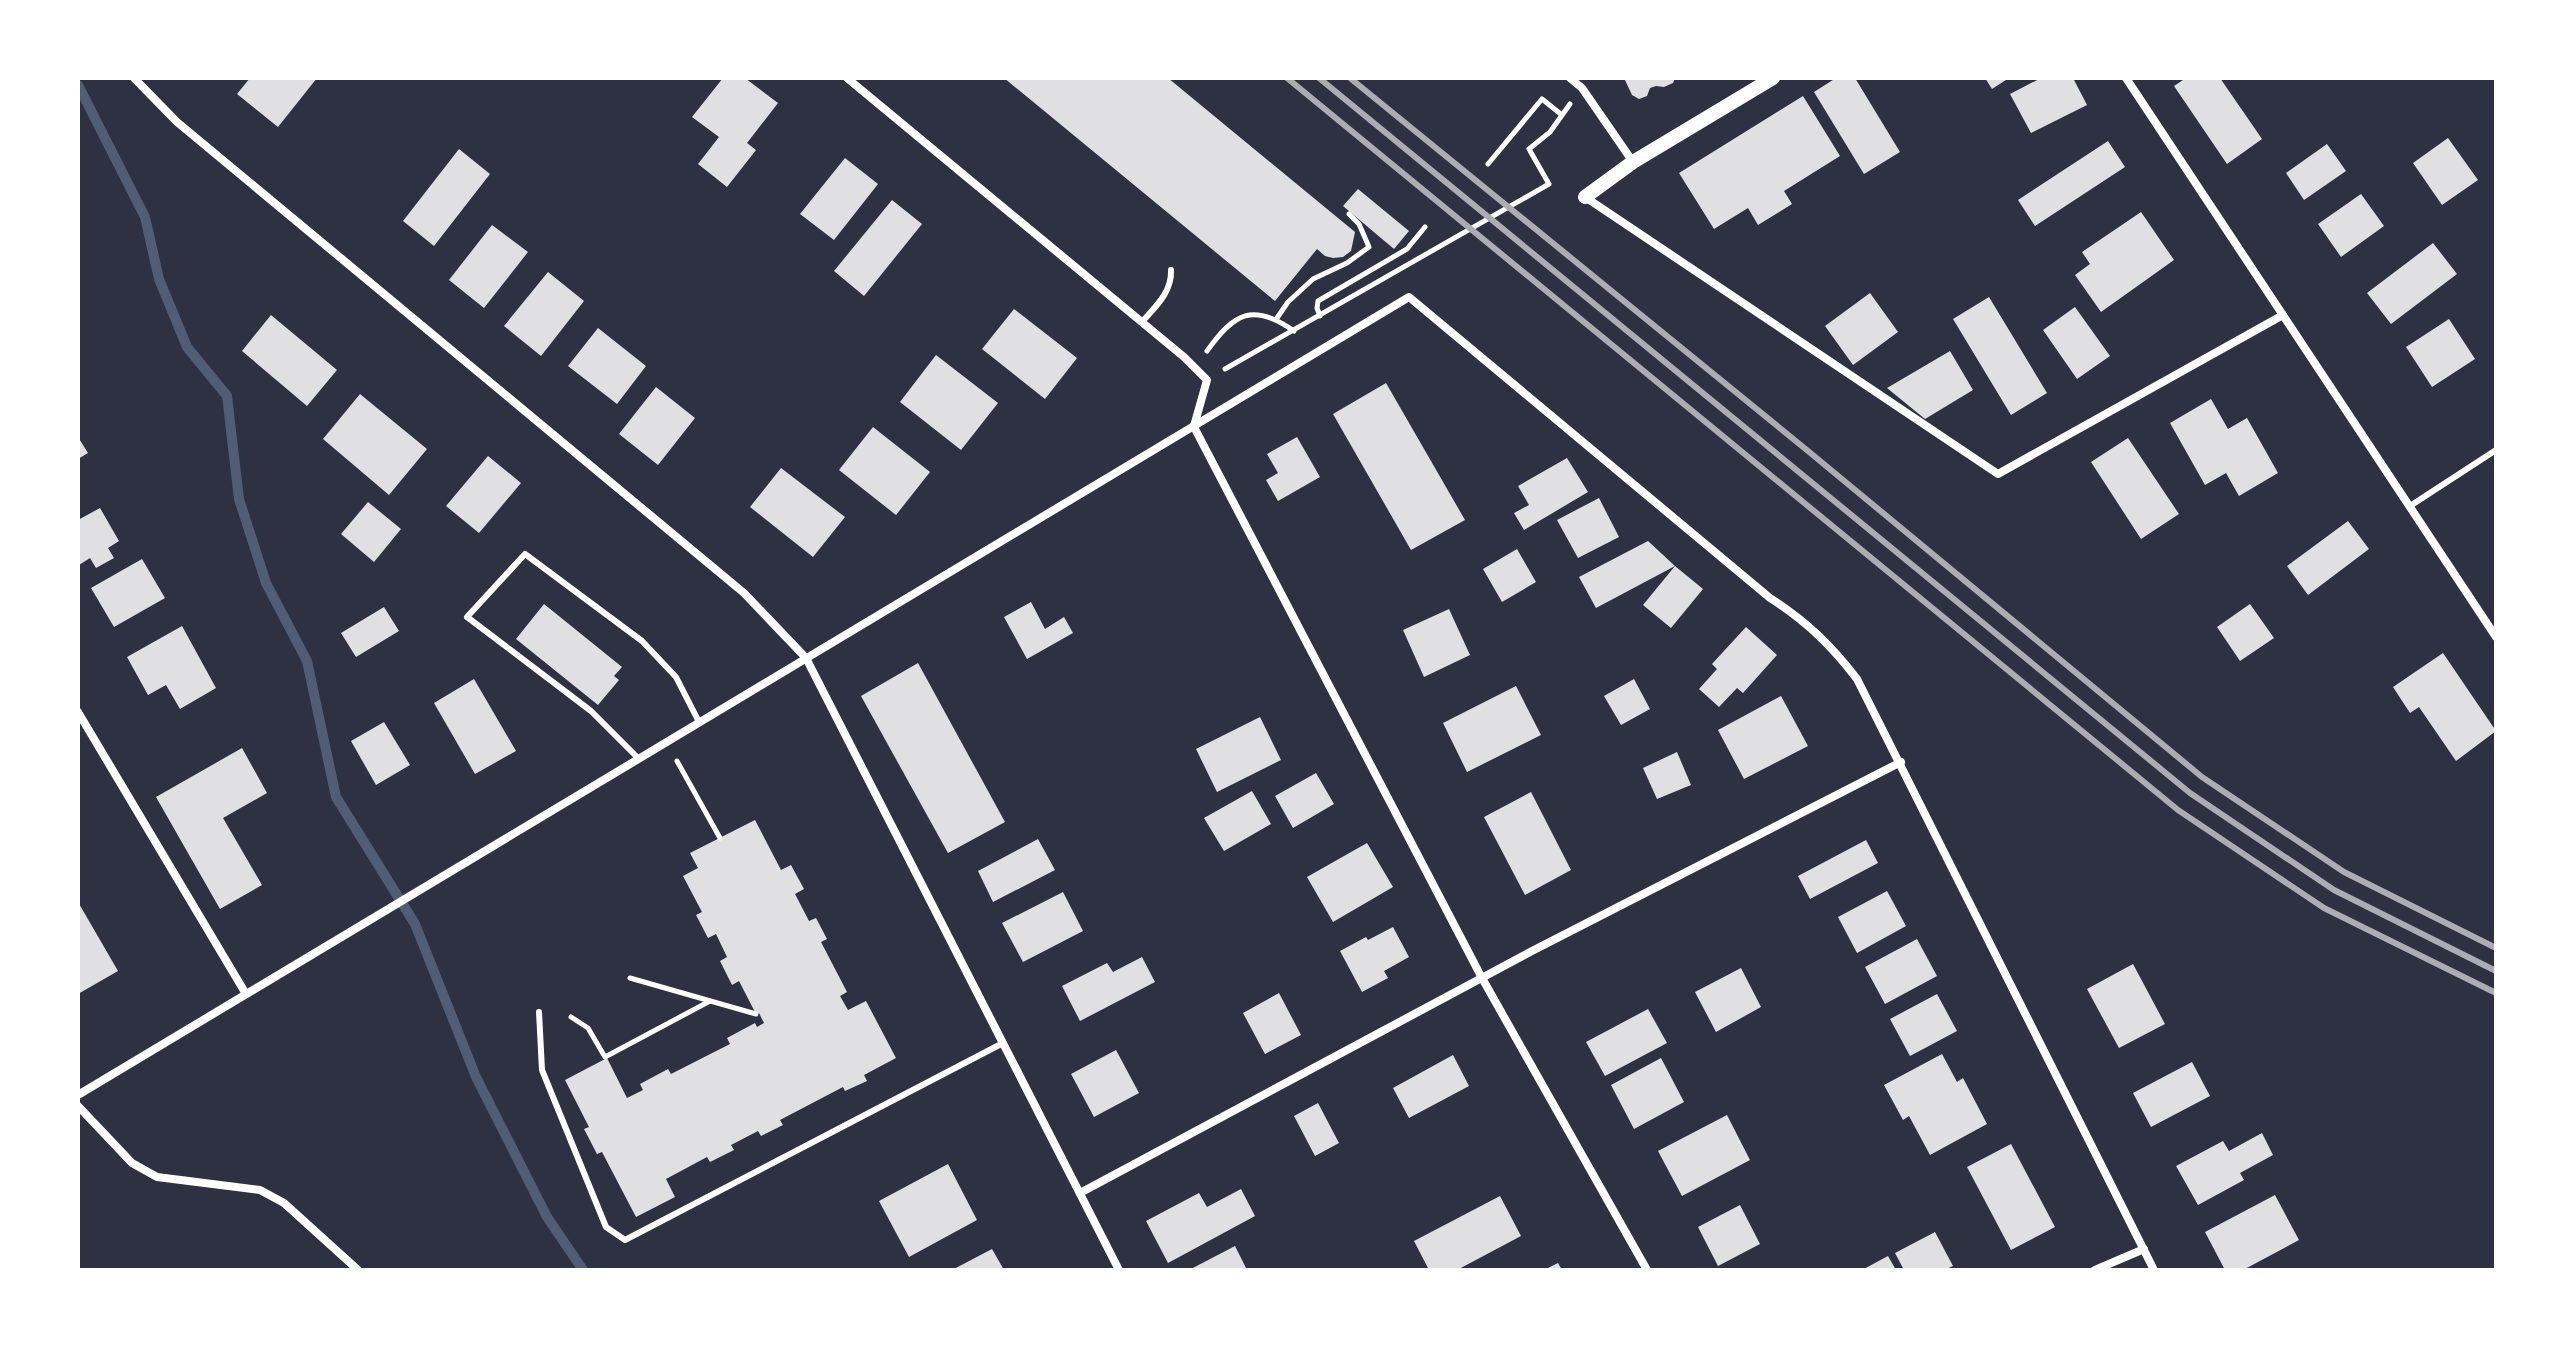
<svg xmlns="http://www.w3.org/2000/svg" width="2574" height="1348" font-family="Barlow,sans-serif">
	<rect width="100%" height="100%" fill="#2d3142"/>
	<g fill="none" stroke-linecap="round" stroke-linejoin="round">
		<path stroke="#4f5d75" stroke-width="10" d="M 78,85 L 145,217 L 159,279 L 187,347 L 227,396 L 239,499 L 266,583 L 307,661 L 336,797 L 415,924 L 476,1077 L 547,1217 L 583,1270"/>
	</g>
	<g fill="#e0e0e3">
		<path d="M 250,78 L 317,78 L 278,127 L 237,94 Z"/>
		<path d="M 723,78 L 745,78 L 778,103 L 747,143 L 756,150 L 727,187 L 698,164 L 719,137 L 692,117 Z"/>
		<path d="M 1004,78 L 1168,78 L 1355,232 L 1351,251 L 1343,257 L 1333,258 L 1325,256 L 1317,249 L 1275,301 Z"/>
		<path d="M 1624,78 L 1675,78 L 1673,83 L 1664,87 L 1656,86 L 1650,88 L 1647,96 L 1639,99 L 1632,95 Z"/>
		<path d="M 1836,78 L 1855,78 L 1900,152 L 1864,174 L 1814,92 Z"/>
		<path d="M 1985,78 L 2009,78 L 1992,89 Z"/>
		<path d="M 2041,78 L 2073,78 L 2087,105 L 2031,133 L 2010,94 Z"/>
		<path d="M 2186,78 L 2220,78 L 2262,139 L 2227,164 L 2174,86 Z"/>
		<path d="M 1803,96 L 1840,156 L 1784,191 L 1792,204 L 1758,225 L 1748,208 L 1714,229 L 1679,173 Z"/>
		<path d="M 2448,138 L 2478,180 L 2442,205 L 2413,163 Z"/>
		<path d="M 2108,141 L 2125,167 L 2035,226 L 2018,200 Z"/>
		<path d="M 2327,144 L 2346,171 L 2304,200 L 2286,173 Z"/>
		<path d="M 459,149 L 490,174 L 434,246 L 403,221 Z"/>
		<path d="M 845,158 L 878,184 L 834,240 L 800,214 Z"/>
		<path d="M 1358,189 L 1409,231 L 1394,249 L 1343,206 Z"/>
		<path d="M 2361,194 L 2384,226 L 2341,257 L 2318,224 Z"/>
		<path d="M 892,200 L 922,224 L 864,296 L 834,271 Z"/>
		<path d="M 2141,212 L 2174,260 L 2101,312 L 2075,275 L 2090,264 L 2082,252 Z"/>
		<path d="M 492,225 L 528,252 L 484,308 L 449,280 Z"/>
		<path d="M 2433,243 L 2457,274 L 2391,324 L 2367,293 Z"/>
		<path d="M 548,272 L 584,301 L 541,356 L 504,326 Z"/>
		<path d="M 1870,293 L 1898,332 L 1853,365 L 1825,326 Z"/>
		<path d="M 1989,297 L 2047,393 L 2011,415 L 1953,319 Z"/>
		<path d="M 2075,307 L 2110,356 L 2077,379 L 2043,330 Z"/>
		<path d="M 1014,309 L 1077,358 L 1045,399 L 982,349 Z"/>
		<path d="M 271,315 L 337,370 L 307,406 L 242,351 Z"/>
		<path d="M 2449,319 L 2475,359 L 2432,387 L 2406,347 Z"/>
		<path d="M 598,328 L 646,366 L 617,404 L 568,366 Z"/>
		<path d="M 1950,351 L 1973,390 L 1925,419 L 1887,388 Z"/>
		<path d="M 936,355 L 998,403 L 961,450 L 900,402 Z"/>
		<path d="M 1386,383 L 1465,520 L 1411,550 L 1333,414 Z"/>
		<path d="M 656,387 L 695,418 L 658,465 L 619,434 Z"/>
		<path d="M 360,394 L 427,449 L 389,495 L 323,439 Z"/>
		<path d="M 2211,399 L 2228,429 L 2247,418 L 2278,473 L 2239,496 L 2226,473 L 2205,485 L 2170,423 Z"/>
		<path d="M 873,427 L 930,472 L 896,515 L 839,470 Z"/>
		<path d="M 78,437 L 88,453 L 78,459 Z"/>
		<path d="M 1297,437 L 1320,477 L 1278,501 L 1266,480 L 1278,473 L 1267,454 Z"/>
		<path d="M 2128,438 L 2179,514 L 2141,539 L 2091,462 Z"/>
		<path d="M 488,456 L 521,483 L 479,533 L 446,506 Z"/>
		<path d="M 1567,458 L 1588,492 L 1524,530 L 1514,513 L 1529,505 L 1518,486 Z"/>
		<path d="M 781,468 L 845,517 L 813,557 L 750,507 Z"/>
		<path d="M 1599,498 L 1619,537 L 1578,558 L 1557,520 Z"/>
		<path d="M 368,502 L 401,529 L 374,562 L 341,534 Z"/>
		<path d="M 100,508 L 119,541 L 108,548 L 114,558 L 96,568 L 90,558 L 79,565 L 78,520 Z"/>
		<path d="M 2348,521 L 2369,549 L 2308,595 L 2287,566 Z"/>
		<path d="M 1648,541 L 1675,566 L 1596,608 L 1579,577 Z"/>
		<path d="M 1517,549 L 1536,582 L 1502,602 L 1483,569 Z"/>
		<path d="M 142,559 L 165,598 L 114,627 L 91,588 Z"/>
		<path d="M 1675,566 L 1703,589 L 1671,628 L 1643,605 Z"/>
		<path d="M 1031,602 L 1045,629 L 1064,617 L 1073,633 L 1027,659 L 1004,617 Z"/>
		<path d="M 544,604 L 622,667 L 614,676 L 619,680 L 598,705 L 516,639 Z"/>
		<path d="M 2250,604 L 2274,638 L 2240,661 L 2217,627 Z"/>
		<path d="M 384,607 L 399,631 L 356,657 L 341,633 Z"/>
		<path d="M 1449,609 L 1470,655 L 1424,677 L 1403,630 Z"/>
		<path d="M 182,626 L 216,688 L 180,709 L 166,685 L 148,695 L 127,657 Z"/>
		<path d="M 1746,627 L 1777,655 L 1743,693 L 1737,688 L 1719,707 L 1699,689 L 1717,669 L 1712,664 Z"/>
		<path d="M 2443,653 L 2496,731 L 2456,761 L 2419,707 L 2410,713 L 2393,687 Z"/>
		<path d="M 918,663 L 1005,822 L 948,853 L 861,696 Z"/>
		<path d="M 474,679 L 516,751 L 475,774 L 434,703 Z"/>
		<path d="M 1634,679 L 1650,709 L 1621,725 L 1604,696 Z"/>
		<path d="M 1516,686 L 1541,735 L 1467,772 L 1443,723 Z"/>
		<path d="M 1781,696 L 1808,746 L 1744,779 L 1718,730 Z"/>
		<path d="M 1260,717 L 1281,760 L 1217,792 L 1196,749 Z"/>
		<path d="M 384,722 L 410,765 L 376,785 L 351,741 Z"/>
		<path d="M 242,748 L 267,793 L 223,818 L 262,885 L 220,909 L 156,797 Z"/>
		<path d="M 1677,752 L 1691,785 L 1657,799 L 1643,768 Z"/>
		<path d="M 1316,773 L 1334,804 L 1293,828 L 1275,796 Z"/>
		<path d="M 1252,791 L 1271,824 L 1224,851 L 1204,818 Z"/>
		<path d="M 1531,792 L 1571,870 L 1525,895 L 1484,817 Z"/>
		<path d="M 755,820 L 781,870 L 791,865 L 804,889 L 795,894 L 809,921 L 816,918 L 827,939 L 821,942 L 847,992 L 840,996 L 848,1010 L 866,1001 L 896,1058 L 864,1075 L 867,1081 L 845,1091 L 843,1087 L 780,1120 L 783,1125 L 761,1136 L 758,1131 L 731,1145 L 734,1150 L 710,1162 L 707,1157 L 666,1179 L 675,1197 L 636,1217 L 602,1152 L 597,1154 L 584,1129 L 589,1127 L 565,1080 L 607,1058 L 627,1098 L 643,1090 L 640,1084 L 668,1069 L 671,1074 L 730,1044 L 727,1038 L 755,1023 L 757,1027 L 764,1023 L 759,1013 L 756,1014 L 739,981 L 732,985 L 720,961 L 727,957 L 716,934 L 708,938 L 696,915 L 702,912 L 683,876 L 698,868 L 690,853 Z"/>
		<path d="M 1038,839 L 1055,870 L 993,902 L 978,871 Z"/>
		<path d="M 1866,840 L 1878,863 L 1810,899 L 1798,876 Z"/>
		<path d="M 1367,843 L 1393,887 L 1333,922 L 1307,877 Z"/>
		<path d="M 1887,891 L 1906,926 L 1857,953 L 1838,917 Z"/>
		<path d="M 1063,892 L 1083,931 L 1023,962 L 1002,923 Z"/>
		<path d="M 78,902 L 118,971 L 78,994 Z"/>
		<path d="M 1393,927 L 1409,957 L 1384,971 L 1388,978 L 1362,992 L 1340,951 L 1366,937 L 1368,940 Z"/>
		<path d="M 1917,939 L 1937,976 L 1885,1004 L 1865,967 Z"/>
		<path d="M 1142,957 L 1155,982 L 1080,1021 L 1062,986 L 1107,963 L 1113,972 Z"/>
		<path d="M 2133,964 L 2165,1024 L 2119,1048 L 2087,989 Z"/>
		<path d="M 1741,968 L 1761,1007 L 1716,1032 L 1695,992 Z"/>
		<path d="M 1279,993 L 1301,1035 L 1265,1054 L 1243,1013 Z"/>
		<path d="M 1937,994 L 1957,1031 L 1910,1056 L 1890,1019 Z"/>
		<path d="M 1648,1009 L 1667,1043 L 1605,1076 L 1586,1042 Z"/>
		<path d="M 1116,1050 L 1139,1093 L 1094,1117 L 1071,1074 Z"/>
		<path d="M 1942,1054 L 1957,1082 L 1963,1078 L 1987,1124 L 1930,1155 L 1909,1116 L 1903,1120 L 1884,1085 Z"/>
		<path d="M 1453,1055 L 1469,1086 L 1409,1118 L 1393,1088 Z"/>
		<path d="M 1661,1058 L 1684,1102 L 1634,1129 L 1611,1085 Z"/>
		<path d="M 2192,1062 L 2210,1096 L 2151,1127 L 2133,1093 Z"/>
		<path d="M 1318,1103 L 1339,1143 L 1315,1156 L 1294,1116 Z"/>
		<path d="M 1727,1115 L 1750,1160 L 1682,1196 L 1658,1151 Z"/>
		<path d="M 2262,1133 L 2273,1155 L 2240,1173 L 2244,1180 L 2198,1205 L 2176,1166 L 2223,1141 L 2229,1151 Z"/>
		<path d="M 2011,1144 L 2055,1227 L 2011,1250 L 1967,1167 Z"/>
		<path d="M 948,1164 L 977,1220 L 909,1257 L 879,1201 Z"/>
		<path d="M 1241,1189 L 1255,1216 L 1168,1263 L 1146,1221 L 1199,1193 L 1207,1207 Z"/>
		<path d="M 2275,1195 L 2299,1240 L 2243,1270 L 2225,1270 L 2205,1232 Z"/>
		<path d="M 1500,1196 L 1521,1236 L 1457,1270 L 1429,1270 L 1414,1241 Z"/>
		<path d="M 1740,1205 L 1760,1244 L 1718,1266 L 1698,1227 Z"/>
		<path d="M 1935,1232 L 1953,1266 L 1944,1270 L 1904,1270 L 1895,1253 Z"/>
		<path d="M 1235,1246 L 1247,1270 L 1189,1270 Z"/>
		<path d="M 992,1249 L 1004,1270 L 952,1270 Z"/>
		<path d="M 1888,1256 L 1896,1270 L 1862,1270 Z"/>
		<path d="M 1558,1263 L 1562,1270 L 1544,1270 Z"/>
	</g>
	<g fill="none" stroke-linecap="round" stroke-linejoin="round">
		<g stroke="#fff" stroke-width="5">
			<path d="M 1488,164 L 1542,99 L 1562,115"/>
			<path d="M 1320,316 L 1317,308 L 1318,301 L 1407,249 L 1425,227"/>
			<path d="M 1277,318 L 1288,302 L 1313,279 L 1347,263 L 1369,247 L 1359,224 L 1349,214"/>
			<path d="M 1207,351 C 1234,313 1253,302 1294,331"/>
			<path d="M 1225,369 L 1549,184 L 1529,149 L 1550,132 L 1570,104"/>
			<path d="M 677,761 L 720,838"/>
			<path d="M 630,978 L 756,1014"/>
			<path d="M 571,1017 L 588,1028 L 605,1057 L 710,1001"/>
		</g>
		<g stroke="#fff" stroke-width="6">
			<path d="M 1142,322 C 1156,306 1172,292 1171,270"/>
			<path d="M 2410,506 L 2496,450"/>
			<path d="M 639,759 L 591,711 L 467,617 L 525,554 L 642,641 L 676,677 L 699,722"/>
			<path d="M 539,1012 L 542,1070 L 606,1227 L 625,1240 L 1003,1043"/>
		</g>
		<g stroke="#fff" stroke-width="8">
			<path d="M 134,78 L 177,122 L 744,593 L 806,658 L 1119,1270"/>
			<path d="M 847,78 L 1184,357 L 1207,380 L 1194,426"/>
			<path d="M 1570,78 L 1582,88 L 1633,162"/>
			<path d="M 2126,78 L 2496,637"/>
			<path d="M 1585,197 L 1998,474 L 2283,315"/>
			<path d="M 1194,427 L 1482,978 L 1647,1270"/>
			<path d="M 78,712 L 246,994"/>
			<path d="M 78,1095 L 1409,297 L 1770,598 C 1806,621 1831,645 1857,679 L 2154,1270"/>
			<path d="M 78,1106 L 132,1163 L 157,1177 L 260,1190 L 284,1203 L 358,1270"/>
			<path d="M 1080,1193 L 1532,951 L 1901,762"/>
			<path d="M 2095,1270 L 2144,1249"/>
		</g>
		<path stroke="#fff" stroke-width="14" d="M 1585,197 L 1633,162 L 1773,78"/>
		<g stroke="#abadb3" stroke-width="6">
			<path d="M 1287,78 L 2178,810 L 2324,908 L 2496,993"/>
			<path d="M 1319,78 L 2190,793 L 2334,890 L 2496,971"/>
			<path d="M 1350,78 L 1808,451 L 2202,777 L 2344,872 L 2496,948"/>
		</g>
	</g>
	<rect width="2574" height="1348" fill="none" stroke="#ffffff" stroke-width="160"/>
</svg>
